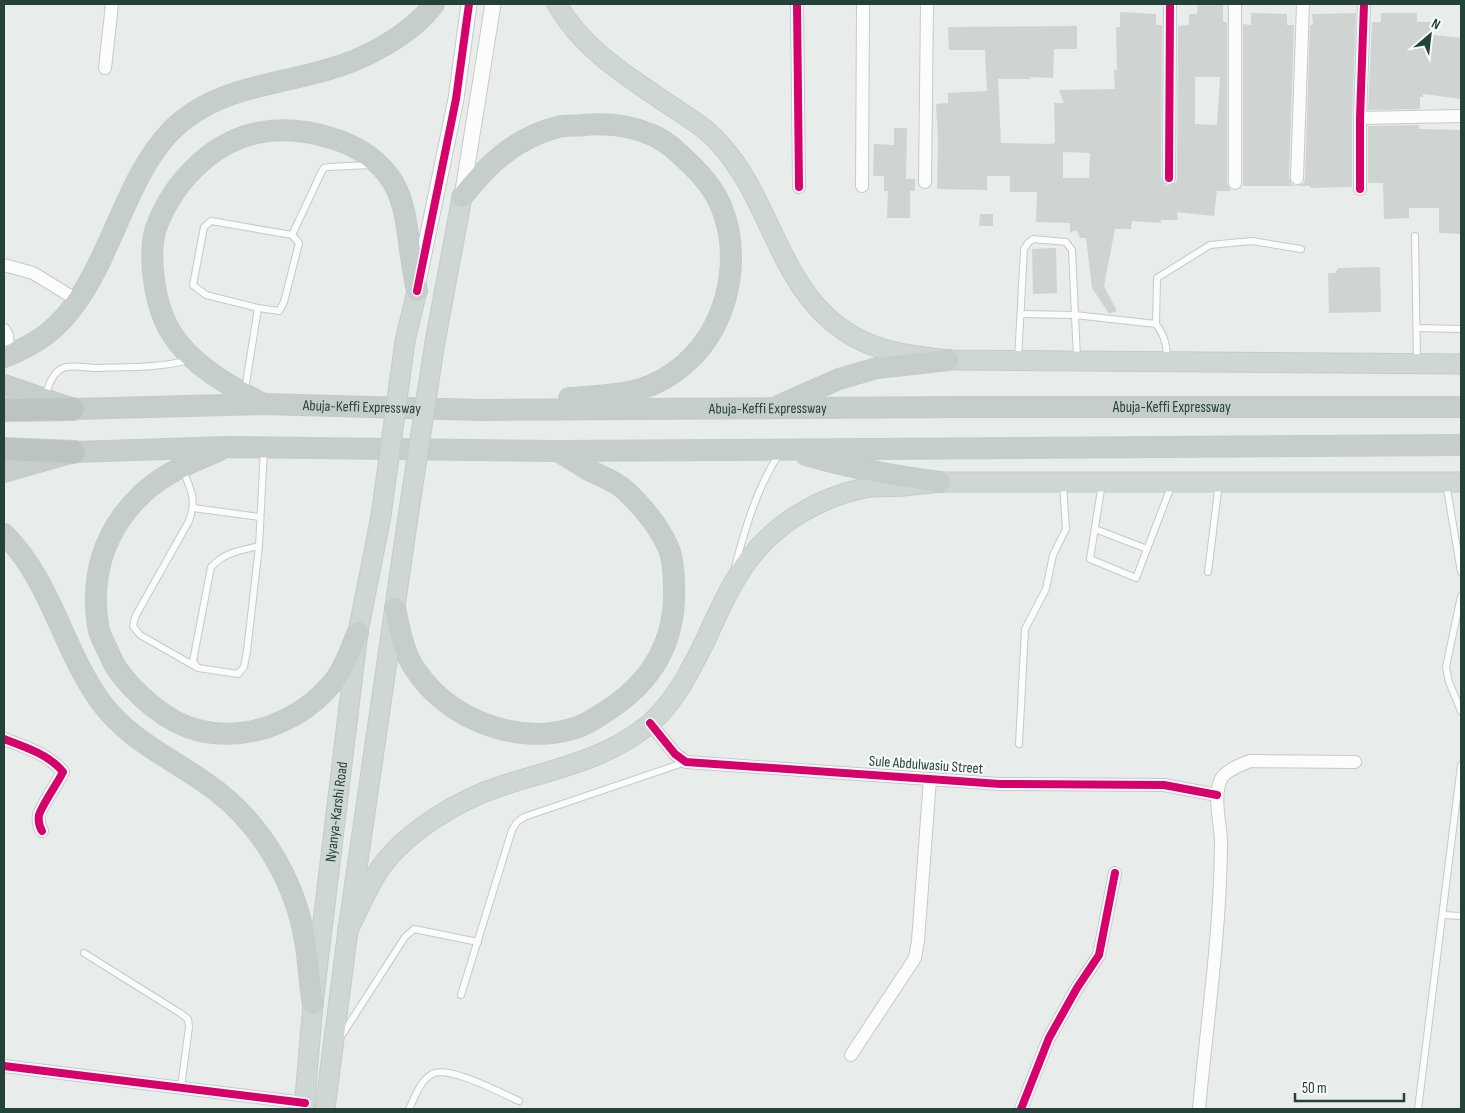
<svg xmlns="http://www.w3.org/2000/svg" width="1465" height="1113" font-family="'Sofia Sans Condensed',sans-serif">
	<rect width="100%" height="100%" fill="#e8edeb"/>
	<g fill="#cfd4d2" fill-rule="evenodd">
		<path d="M 1198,4 L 1223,4 L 1223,22 L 1227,22 L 1227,183 L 1231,191 L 1217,191 L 1214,216 L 1177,212 L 1178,220 L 1161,220 L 1161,223 L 1132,221 L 1131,229 L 1115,229 L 1104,286 L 1117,311 L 1109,314 L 1092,288 L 1086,238 L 1080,238 L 1076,230 L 1070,233 L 1070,223 L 1036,222 L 1037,192 L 1010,192 L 1010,176 L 987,176 L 987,190 L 937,189 L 938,139 L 936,104 L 948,103 L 948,93 L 987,91 L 985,50 L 949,50 L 948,27 L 1077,26 L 1077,49 L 1054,49 L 1053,78 L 1030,77 L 1030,79 L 998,79 L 1001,143 L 1053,144 L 1053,143 L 1055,143 L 1054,103 L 1064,103 L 1059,90 L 1115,89 L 1114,70 L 1117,70 L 1116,27 L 1120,27 L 1120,12 L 1156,14 L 1156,25 L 1162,25 L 1161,178 L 1165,185 L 1169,186 L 1176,182 L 1177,178 L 1178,26 L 1189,25 L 1189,14 L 1197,14 ZM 1195,77 L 1220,77 L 1217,125 L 1195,124 ZM 1063,152 L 1090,153 L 1089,178 L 1063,178 Z"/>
		<path d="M 1251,13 L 1287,14 L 1287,25 L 1294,25 L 1289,178 L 1292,185 L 1297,186 L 1304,183 L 1305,178 L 1310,25 L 1313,25 L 1312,14 L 1356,13 L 1352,118 L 1352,187 L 1310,188 L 1310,186 L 1243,186 L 1243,24 L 1251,25 Z"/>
		<path d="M 1381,13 L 1417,13 L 1417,22 L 1433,22 L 1433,35 L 1461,38 L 1461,99 L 1423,94 L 1423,97 L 1420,97 L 1420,109 L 1368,110 L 1372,22 L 1381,22 Z"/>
		<path d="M 1419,125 L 1419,129 L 1461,130 L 1461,234 L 1439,233 L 1439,208 L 1409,208 L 1409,218 L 1384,219 L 1383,183 L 1368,183 L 1368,126 Z"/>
		<path d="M 894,128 L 907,128 L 906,179 L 915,179 L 915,191 L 910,191 L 910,218 L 887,218 L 888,191 L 884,191 L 884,176 L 873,176 L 874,144 L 894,145 Z"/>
		<path d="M 980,214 L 993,214 L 993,226 L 979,226 Z"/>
		<path d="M 1056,248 L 1057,293 L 1033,294 L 1032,249 Z"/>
		<path d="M 1380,267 L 1381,312 L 1329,313 L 1328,273 L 1335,273 L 1338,268 Z"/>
	</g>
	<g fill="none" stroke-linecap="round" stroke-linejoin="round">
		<defs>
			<g id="service">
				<path d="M 292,235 L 211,221 L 204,227 L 193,285 L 206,295 L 258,308 L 279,311 L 284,302 L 299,243 L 292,235 L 322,171 L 324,168 L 329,167 L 370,165"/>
				<path d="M 1415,236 L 1417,362"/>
				<path d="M 1021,314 L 1075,315 L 1156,324 C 1165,336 1167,346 1167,361"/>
				<path d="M 1156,324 L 1157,278 L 1210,245 L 1252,241 L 1301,249"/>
				<path d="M 1417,328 L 1461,329"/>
				<path d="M 1018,360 L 1024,249 L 1028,243 L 1033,239 L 1066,242 L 1072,250 L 1077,359"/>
				<path d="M 245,390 L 258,308"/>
				<path d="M 45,397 C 48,386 53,370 66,367 C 76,365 87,368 97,368 C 128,367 160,368 189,360"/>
				<path d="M 183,470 C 191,491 197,498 189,521 L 135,617 L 133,626 L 140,635 L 198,668 L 238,674 L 244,667 L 247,651 L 259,546 L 264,449"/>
				<path d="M 1102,483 L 1090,559 L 1136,578 L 1172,484"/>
				<path d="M 1446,483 L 1461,572"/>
				<path d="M 193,508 L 260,517"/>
				<path d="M 1095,529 L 1147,549"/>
				<path d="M 735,567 C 745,528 757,488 779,454"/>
				<path d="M 1208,572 L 1219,483"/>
				<path d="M 1461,596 L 1446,667 L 1449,682 L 1461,711"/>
				<path d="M 197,667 L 193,661 L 211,567 C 225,552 239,551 259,546"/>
				<path d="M 1019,744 L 1025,629 L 1046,589 L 1053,555 L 1066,529 L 1063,484"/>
				<path d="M 1443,915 L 1461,916"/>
				<path d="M 84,953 L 180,1013 L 188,1019 L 189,1027 L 181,1087"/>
				<path d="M 461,995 L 512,830 L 517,822 L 524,817 L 686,762"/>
				<path d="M 340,1038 L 405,937 L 414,929 L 478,942"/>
				<path d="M 409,1109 C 415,1097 420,1081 432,1074 C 449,1065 501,1093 519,1101"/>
				<path d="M 1418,1109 L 1461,765"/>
			</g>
			<g id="minor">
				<path d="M 797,4 L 799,187"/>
				<path d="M 1235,4 L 1235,183"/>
				<path d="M 105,68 L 112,4"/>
				<path d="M 1360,118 L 1461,116"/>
				<path d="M 1169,178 L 1170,4"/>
				<path d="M 1297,178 L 1303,4"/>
				<path d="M 925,182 L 927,4"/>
				<path d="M 862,186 L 863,4"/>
				<path d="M 1360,189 L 1360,118 L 1364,4"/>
				<path d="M 4,265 L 33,273 L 77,300"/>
				<path d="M 4,330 L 7,336 L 9,356"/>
				<path d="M 650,723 L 675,754 L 686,762 L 1000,784 L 1164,785 L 1217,795"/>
				<path d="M 4,739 C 23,746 50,755 63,772 C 57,784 42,805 39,815 C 38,821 39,826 42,831"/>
				<path d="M 851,1055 L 915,958 L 918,941 L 930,779"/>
				<path d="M 4,1066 L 305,1103"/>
				<path d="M 1021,1109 L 1049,1038 L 1077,988 L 1099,955 L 1115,873"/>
				<path d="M 1199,1109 C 1207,1022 1220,935 1221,847 C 1222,826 1212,799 1221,779 C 1226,770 1240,765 1250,761 L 1355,762"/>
			</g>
			<g id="tertiary">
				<path d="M 462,197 L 493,4"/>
				<path d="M 418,282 L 456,99 L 469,4"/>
			</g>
			<g id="primary">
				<path d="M 557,4 C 582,49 627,76 668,104 C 686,116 705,127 719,143 C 766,193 776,269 826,316 C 862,350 901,355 948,360 L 1461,364"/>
				<path d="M 405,341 L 417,291"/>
				<path d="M 435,342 L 462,197"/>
				<path d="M 348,930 C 358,910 367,889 379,870 C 405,832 458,800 501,786 C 550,770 601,761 643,729 C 673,707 690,671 706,639 C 719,611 731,583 749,559 C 777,522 820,497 865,488 C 877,486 891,487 904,486 C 916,485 928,484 940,482 L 1461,482"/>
				<path id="s1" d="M 304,1109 L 313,1004 L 358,632 L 381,516"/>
				<path d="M 325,1109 L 348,930 L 408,517"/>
			</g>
			<g id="trunk">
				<path d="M 462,197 C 488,164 515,138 558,127 C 566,125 576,126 584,125 C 606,123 627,125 647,133 C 663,138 676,150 687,161 C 700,173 714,189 721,206 C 737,244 733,291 714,327 C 699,356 672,379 641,389 C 618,396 593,396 569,398"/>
				<path d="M 4,357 C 12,355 20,350 28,346 C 106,306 113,192 170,132 C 212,88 272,86 326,70 C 364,60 411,35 434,4"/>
				<path id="s2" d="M 4,385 L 73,409 L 263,404 L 481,410 L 963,407 L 1461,407"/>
				<path d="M 261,403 C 226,384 182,360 165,321 C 154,297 148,253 156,228 C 172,184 210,143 257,133 C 281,128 308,131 331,138 C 356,145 381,161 394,184 C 405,204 407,227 410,250 C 412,263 414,277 417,291"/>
				<path d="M 780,405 L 839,379 L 877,368 L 948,360"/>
				<path d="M 218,451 C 191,462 163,474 142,494 C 103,531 89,579 99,631 C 101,637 104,643 107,649 C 110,655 113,663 117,669 C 135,694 166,722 197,730 C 220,736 246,734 268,727 C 296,717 316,703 335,680 C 345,667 351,648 358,632"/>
				<path d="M 806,455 C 850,468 894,476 940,482"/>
				<path d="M 4,472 L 74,452 L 227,447 L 558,451 L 1461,445"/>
				<path d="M 4,534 C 50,579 62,646 98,698 C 126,739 168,756 207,784 C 258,819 295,879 305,941 C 309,962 309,983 313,1004"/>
				<path d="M 395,608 C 400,631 403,653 417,672 C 451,721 521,747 578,727 C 589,723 599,716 608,710 C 653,681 676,640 674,587 C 674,575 673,560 669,549 C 660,528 643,507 626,491 C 616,481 600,476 587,469 C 577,463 568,457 558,451"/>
			</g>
			<g id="motorway">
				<path d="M 4,410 L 73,409"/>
				<path d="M 4,449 L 74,452"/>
			</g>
		</defs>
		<use href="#service" stroke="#c5cac8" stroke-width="8"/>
		<use href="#minor" stroke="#c5cac8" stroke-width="14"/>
		<use href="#tertiary" stroke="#c5cac8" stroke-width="17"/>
		<use href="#primary" stroke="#c3ccc9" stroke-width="21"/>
		<use href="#trunk" stroke="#c3ccc9" stroke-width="22"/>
		<use href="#motorway" stroke="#c3ccc9" stroke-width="24"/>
		<use href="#service" stroke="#fcfcfc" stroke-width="6"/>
		<use href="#minor" stroke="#fcfcfc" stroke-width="12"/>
		<use href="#tertiary" stroke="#fcfcfc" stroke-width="15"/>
		<use href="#primary" stroke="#cfd7d5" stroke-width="19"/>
		<use href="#trunk" stroke="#c6cecc" stroke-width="20"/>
		<use href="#motorway" stroke="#bcc4c2" stroke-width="22"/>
		<defs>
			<g id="primary-bridge">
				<path d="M 381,516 L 405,341"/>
				<path d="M 408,517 L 435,342"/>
			</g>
		</defs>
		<use href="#primary-bridge" stroke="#c3ccc9" stroke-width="21" stroke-linecap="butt"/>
		<use href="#primary-bridge" stroke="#cfd7d5" stroke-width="19"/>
		<defs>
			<g id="cycleway">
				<path d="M 797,4 L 799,187"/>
				<path d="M 1169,178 L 1170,4"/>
				<path d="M 1360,189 L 1360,118 L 1364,4"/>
				<path d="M 417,291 L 456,99 L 469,4"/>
				<path d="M 650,723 L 675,754 L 686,762 L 1000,784 L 1164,785 L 1217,795"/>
				<path d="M 4,739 C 23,746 50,755 63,772 C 57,784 42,805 39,815 C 38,821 39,826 42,831"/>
				<path d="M 4,1066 L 305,1103"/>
				<path d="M 1021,1109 L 1049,1038 L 1077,988 L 1099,955 L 1115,873"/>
			</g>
		</defs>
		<use href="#cycleway" stroke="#f7fbf9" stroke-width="11"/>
		<use href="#cycleway" stroke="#d6006c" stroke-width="8"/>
	</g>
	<g text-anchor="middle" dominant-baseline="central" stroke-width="4" stroke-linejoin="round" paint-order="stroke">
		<g font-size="15" fill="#24423a" stroke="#f7fbf9">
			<text stroke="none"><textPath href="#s2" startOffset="362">Abuja-Keffi Expressway</textPath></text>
			<text stroke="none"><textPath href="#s2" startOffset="1172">Abuja-Keffi Expressway</textPath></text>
			<text stroke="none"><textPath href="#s2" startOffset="768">Abuja-Keffi Expressway</textPath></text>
			<text transform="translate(926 765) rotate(4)">Sule Abdulwasiu Street</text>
			<text stroke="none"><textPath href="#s1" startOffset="299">Nyanya-Karshi Road</textPath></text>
		</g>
	</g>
	<rect width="1465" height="1113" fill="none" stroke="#24423a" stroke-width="10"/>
	<g transform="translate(1430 35) rotate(28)" stroke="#f7fbf9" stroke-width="4" paint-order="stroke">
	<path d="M0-4L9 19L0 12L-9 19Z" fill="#24423a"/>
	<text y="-8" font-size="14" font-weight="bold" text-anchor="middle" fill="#24423a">N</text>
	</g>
	<path d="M1295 1093v8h109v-8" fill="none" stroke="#24423a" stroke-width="2.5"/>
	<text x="1302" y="1093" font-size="15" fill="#24423a" stroke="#f7fbf9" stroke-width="4" paint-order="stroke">50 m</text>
</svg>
